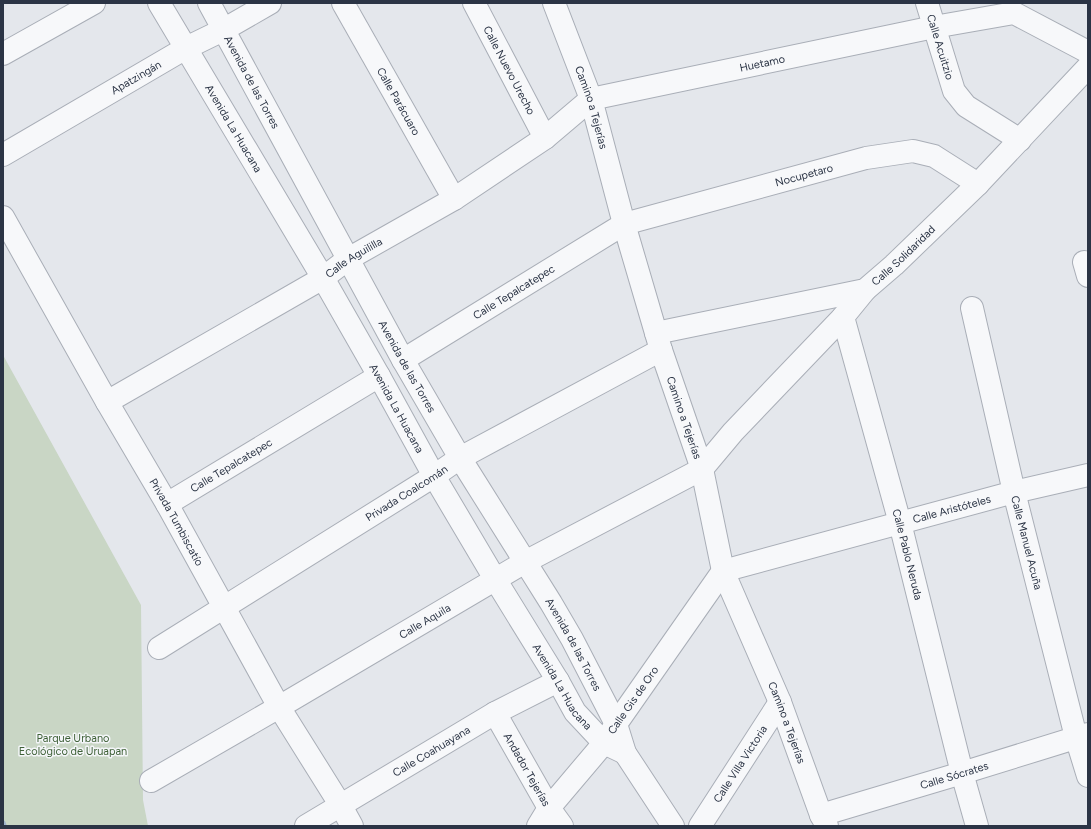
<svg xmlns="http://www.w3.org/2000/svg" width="1091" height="829" font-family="Figtree,sans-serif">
	<rect width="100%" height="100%" fill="#e4e7ec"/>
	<path fill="#c9d6c5" d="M 3,355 L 141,605 L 143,800 L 148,826 L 3,826 Z"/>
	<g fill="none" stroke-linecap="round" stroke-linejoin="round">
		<path stroke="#9fb4cc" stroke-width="5.5" d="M 3,823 L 4,826"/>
		<defs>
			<g id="minor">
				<path id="s1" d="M 159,3 L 323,278 L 379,376 L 434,476 L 495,579 L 558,681 L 575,712 L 604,743 L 625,753"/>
				<path id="s2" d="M 209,3 L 403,360 L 460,458 L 551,603 L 572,639 L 616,724 L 625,753 L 673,826"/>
				<path id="s3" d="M 343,3 L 454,199"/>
				<path id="s4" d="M 474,3 L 545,138"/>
				<path id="s5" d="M 554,3 L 591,99 L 624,224 L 661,350 L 702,469 L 723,571 L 780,702 L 821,815 L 827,826"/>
				<path id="s6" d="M 927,3 L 954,91 L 966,106 L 1020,140"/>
				<path d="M 3,54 L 94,3"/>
				<path id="s7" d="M 3,155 L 186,48 L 223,30 L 270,3"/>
				<path id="s8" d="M 3,217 L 107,402 L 167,504 L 279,707 L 341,806 L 352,826"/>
				<path d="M 1084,262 L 1088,276"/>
				<path id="s9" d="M 865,290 L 843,317 L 900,523 L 962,773 L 977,826"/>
				<path id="s10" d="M 972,308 L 1014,492 L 1076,737 L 1088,776"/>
				<path id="s11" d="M 656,333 L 865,290 L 894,265 L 978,184 L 1088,67"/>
				<path id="s12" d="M 403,360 L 624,224 L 866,158 L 913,151 L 934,156 L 978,184"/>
				<path id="s13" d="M 107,402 L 323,278 L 348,259 L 454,199 L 545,138 L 591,99 L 934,27 L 1014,13 L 1088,52"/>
				<path id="s14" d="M 167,504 L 379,376"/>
				<path id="s15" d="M 723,571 L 1014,492 L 1088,475"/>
				<path id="s16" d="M 159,648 L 434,476 L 460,458 L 661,350"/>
				<path id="s17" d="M 495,713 L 549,808 L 562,826"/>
				<path id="s18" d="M 151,781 L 279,707 L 525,562 L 702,469 L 733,432 L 843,317"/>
				<path id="s19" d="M 821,815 L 962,773 L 1088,734"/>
				<path id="s20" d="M 306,826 L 495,713 L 558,681"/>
				<path id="s21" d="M 538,826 L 549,808 L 604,743 L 616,724 L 723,571"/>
				<path id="s22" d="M 700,826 L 780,702"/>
			</g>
		</defs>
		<use href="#minor" stroke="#a9aeb7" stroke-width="24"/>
		<use href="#minor" stroke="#f7f8fa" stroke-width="22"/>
	</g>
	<g text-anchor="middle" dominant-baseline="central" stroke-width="3" stroke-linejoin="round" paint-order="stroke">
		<g font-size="11" fill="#2b3445" stroke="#f4f6f9">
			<text stroke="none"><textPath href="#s6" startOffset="46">Calle Acuitzio</textPath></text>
			<text stroke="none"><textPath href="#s13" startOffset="747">Huetamo</textPath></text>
			<text stroke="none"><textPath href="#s4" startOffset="76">Calle Nuevo Urecho</textPath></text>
			<text stroke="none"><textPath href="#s7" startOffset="154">Apatzingán</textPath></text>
			<text stroke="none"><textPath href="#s2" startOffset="90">Avenida de las Torres</textPath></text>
			<text stroke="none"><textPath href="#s3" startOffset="113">Calle Parácuaro</textPath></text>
			<text stroke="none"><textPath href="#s5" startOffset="111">Camino a Tejerías</textPath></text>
			<text stroke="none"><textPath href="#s1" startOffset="146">Avenida La Huacana</textPath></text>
			<text stroke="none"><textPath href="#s12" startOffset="446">Nocupetaro</textPath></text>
			<text stroke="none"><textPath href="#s11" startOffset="265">Calle Solidaridad</textPath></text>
			<text stroke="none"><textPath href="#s13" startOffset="286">Calle Aguililla</textPath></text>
			<text stroke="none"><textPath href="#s12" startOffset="130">Calle Tepalcatepec</textPath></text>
			<text stroke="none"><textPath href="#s2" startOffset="414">Avenida de las Torres</textPath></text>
			<text stroke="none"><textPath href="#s1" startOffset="470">Avenida La Huacana</textPath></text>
			<text stroke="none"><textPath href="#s5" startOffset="435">Camino a Tejerías</textPath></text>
			<text stroke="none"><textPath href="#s14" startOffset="75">Calle Tepalcatepec</textPath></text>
			<text stroke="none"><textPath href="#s16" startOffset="292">Privada Coalcomán</textPath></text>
			<text stroke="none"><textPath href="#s15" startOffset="237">Calle Aristóteles</textPath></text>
			<text stroke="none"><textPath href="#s8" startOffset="351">Privada Tumbiscatío</textPath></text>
			<text stroke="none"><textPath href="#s10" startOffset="241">Calle Manuel Acuña</textPath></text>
			<text stroke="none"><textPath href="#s9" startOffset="281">Calle Pablo Neruda</textPath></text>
			<text stroke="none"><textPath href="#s18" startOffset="317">Calle Aquila</textPath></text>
			<text stroke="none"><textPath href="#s2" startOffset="738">Avenida de las Torres</textPath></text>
			<text stroke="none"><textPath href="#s1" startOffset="794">Avenida La Huacana</textPath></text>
			<text stroke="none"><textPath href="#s21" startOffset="158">Calle Gis de Oro</textPath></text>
			<text stroke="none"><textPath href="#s5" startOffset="758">Camino a Tejerías</textPath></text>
			<text stroke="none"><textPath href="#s20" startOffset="146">Calle Coahuayana</textPath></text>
			<text stroke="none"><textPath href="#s22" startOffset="74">Calle Villa Victoria</textPath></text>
			<text stroke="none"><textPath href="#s17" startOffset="65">Andador Tejerías</textPath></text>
			<text stroke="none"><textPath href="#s19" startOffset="139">Calle Sócrates</textPath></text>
		</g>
		<g font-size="11" fill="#3f6138" stroke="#f4f6f9">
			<text x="73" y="738">Parque Urbano<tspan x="73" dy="13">Ecológico de Uruapan</tspan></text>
		</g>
	</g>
	<rect width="1091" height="829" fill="none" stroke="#2b3445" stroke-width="8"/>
</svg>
